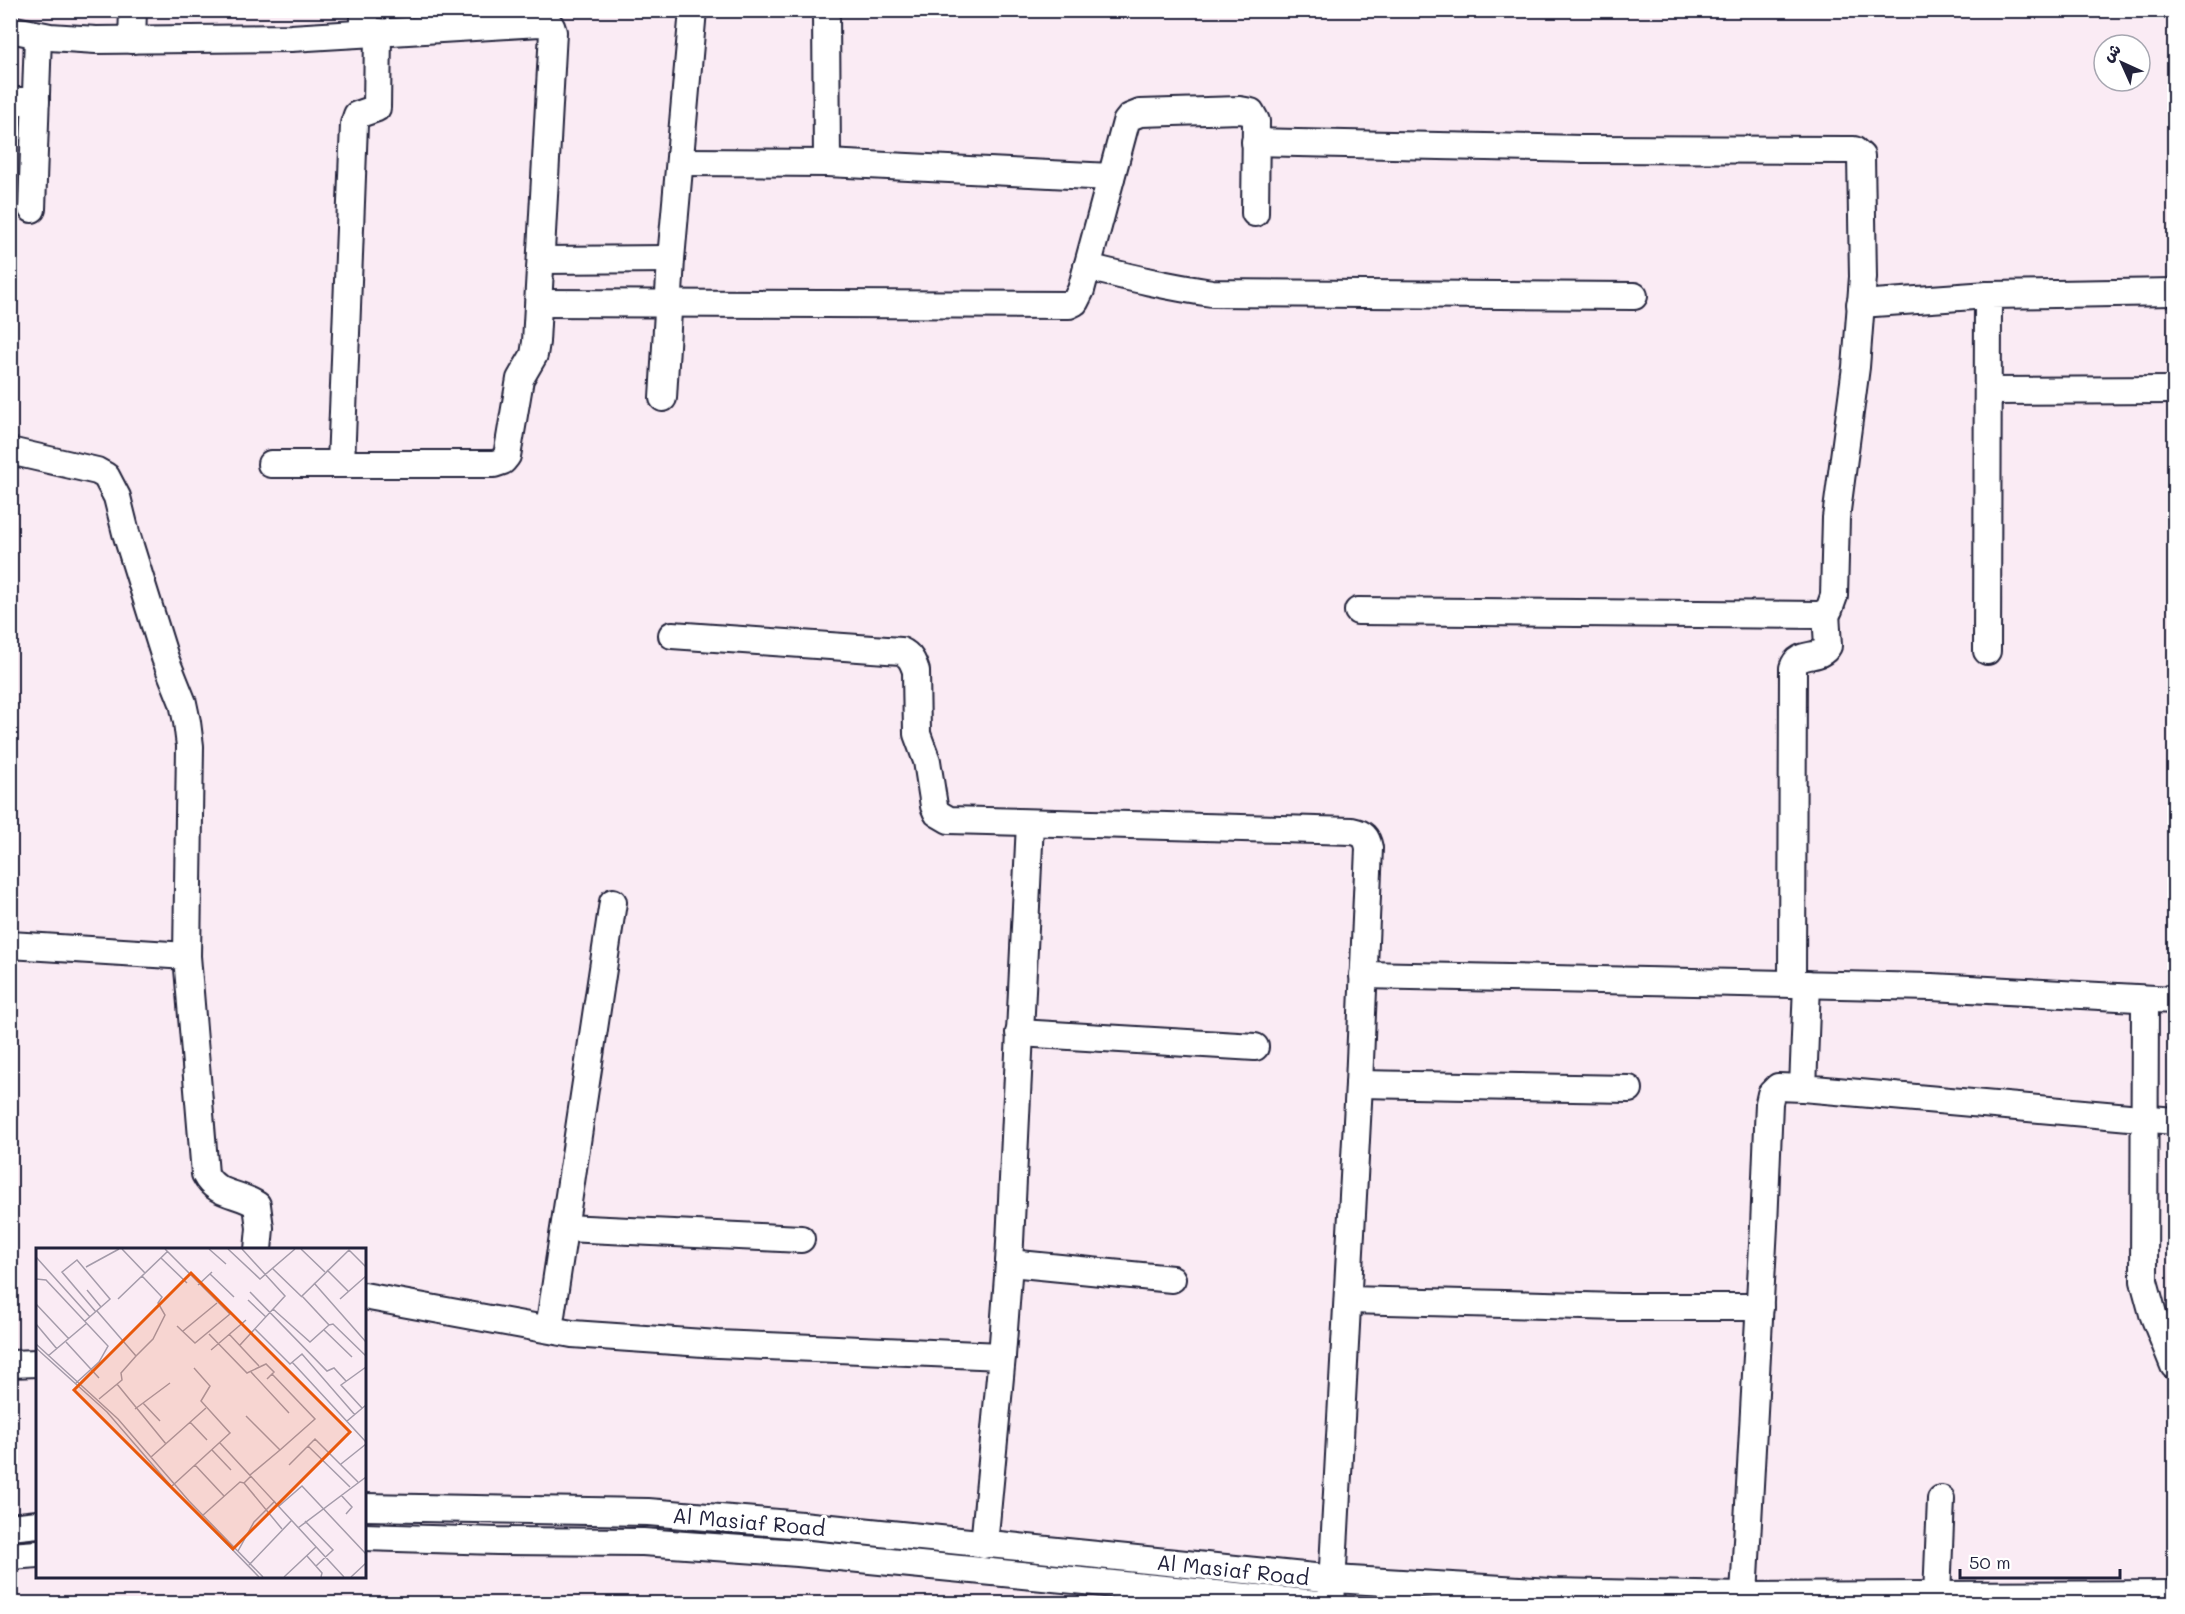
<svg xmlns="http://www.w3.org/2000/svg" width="2185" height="1614" font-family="Mali,'Playpen Sans Arabic',sans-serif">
	<rect width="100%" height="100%" fill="#faebf4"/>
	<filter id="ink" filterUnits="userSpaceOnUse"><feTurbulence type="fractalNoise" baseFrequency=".0167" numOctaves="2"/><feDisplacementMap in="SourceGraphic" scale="12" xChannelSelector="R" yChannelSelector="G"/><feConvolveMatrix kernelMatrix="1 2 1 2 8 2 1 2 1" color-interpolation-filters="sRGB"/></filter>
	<g filter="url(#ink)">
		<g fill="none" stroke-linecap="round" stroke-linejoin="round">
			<defs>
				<g id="minor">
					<path d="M 364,10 L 364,33"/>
					<path d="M 826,10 L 827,163"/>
					<path d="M 10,29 L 50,37 L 96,40 L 291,38 L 540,23 L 546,22 L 551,26 L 553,32 L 536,342 L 534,355 L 520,379 L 507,456 L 503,461 L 494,464 L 271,464"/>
					<path d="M 132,40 L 133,10"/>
					<path d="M 10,101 L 36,101"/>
					<path d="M 1255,142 L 1582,149 L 1848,150 L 1854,150 L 1861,156 L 1863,277 L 1856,367 L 1836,518 L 1834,596 L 1829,610 L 1820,615 L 1358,611"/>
					<path d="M 680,162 L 827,163 L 1111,177"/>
					<path d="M 32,209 L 38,36"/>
					<path d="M 541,260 L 671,259"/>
					<path d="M 1087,267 C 1128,277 1169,287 1212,293 L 1634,296"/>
					<path d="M 539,303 L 1069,305 L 1075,302 L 1081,290 L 1126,122 L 1130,117 L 1140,113 L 1240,110 L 1251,112 L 1256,121 L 1255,213"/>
					<path d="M 1860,304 L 1988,295"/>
					<path d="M 1988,391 L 2174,390"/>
					<path d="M 663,398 L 671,259 L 693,10"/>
					<path d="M 10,451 L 97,471 L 106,476 L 117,497 L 126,533 L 165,658 L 183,703 L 187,722 L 190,746 L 187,956"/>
					<path d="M 341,464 L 354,124 L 357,115 L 377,108 L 378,32"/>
					<path d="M 672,635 L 901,651 C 910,655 913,662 916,671 L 917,734 L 927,761 L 934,806 L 937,813 L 949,820 L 1352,831 C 1363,833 1367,837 1369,848 L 1359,1084 L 1331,1604"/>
					<path d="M 1987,651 L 1988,295 L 2174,292"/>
					<path d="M 10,945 L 187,956 L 205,1174 C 216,1196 238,1192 257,1205 L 260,1228 L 258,1250"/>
					<path d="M 1363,975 L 1932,987 L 2174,1000"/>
					<path d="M 1792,984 L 1793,668 C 1798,650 1820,661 1828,646 L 1826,613"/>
					<path d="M 1807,984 L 1803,1088 L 2174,1121"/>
					<path d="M 2145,999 L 2144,1281 L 2153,1314 L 2174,1366"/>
					<path d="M 1019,1033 L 1255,1047"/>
					<path d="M 1359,1084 L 1629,1089"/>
					<path d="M 565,1228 L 801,1239"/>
					<path d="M 1009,1263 L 1172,1279"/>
					<path d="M 364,1296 L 572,1334 L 718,1344 L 1002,1356"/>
					<path d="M 1348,1300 L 1620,1307 L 1760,1307"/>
					<path d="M 549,1329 L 613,902"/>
					<path d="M 10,1364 L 38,1363"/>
					<path d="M 364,1507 L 648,1512 L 802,1525 L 1334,1579 L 1552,1592 L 1744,1596 L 2174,1594"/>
					<path d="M 10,1527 L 38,1524"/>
					<path d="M 364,1537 L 497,1541 L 643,1542 L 798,1553 L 1318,1604"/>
					<path d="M 984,1545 L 1002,1356 L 1009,1263 L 1030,823"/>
					<path d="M 10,1556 L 38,1554"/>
					<path d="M 1744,1596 L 1764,1226 L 1769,1103 L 1771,1094 L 1778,1087 L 1803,1088"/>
					<path d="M 1937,1596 L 1941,1499"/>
				</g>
			</defs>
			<use href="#minor" stroke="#22223b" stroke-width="30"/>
			<use href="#minor" stroke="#fff" stroke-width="26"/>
		</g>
	</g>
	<g text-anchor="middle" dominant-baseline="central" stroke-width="6" stroke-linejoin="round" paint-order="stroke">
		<g font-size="21" fill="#22223b" stroke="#fff">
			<text transform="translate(749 1521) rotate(5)">Al Masiaf Road</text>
			<text transform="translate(1233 1569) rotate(6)">Al Masiaf Road</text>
		</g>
	</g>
	<g transform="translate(36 1248)">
		<rect width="330" height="330" fill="#faebf4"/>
		<path fill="none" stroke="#a49baa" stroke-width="1.5" d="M 86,1 L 109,25M 129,1 L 194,66 L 159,95 L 141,78M 173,1 L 190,16M 192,1 L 224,31 L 259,1M 265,1 L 289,24M 0,9 L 54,69M 125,10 L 151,35M 50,19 L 83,1M 236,20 L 266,49M 291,22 L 312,43M 174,26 L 198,49M 0,31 L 10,32 L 72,98 L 63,114 L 40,135M 278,35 L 330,94M 162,37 L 176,24M 51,42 L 65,59M 214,44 L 291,123 L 298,120 L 310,133M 82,51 L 132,3M 304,51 L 330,28M 212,52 L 230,69M 0,56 L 33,91M 237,61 L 274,94 L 293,77 L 266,48 L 313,2 L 330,19M 61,63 L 100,108 L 85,125 L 86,132 L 63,151M 49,73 L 73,52 L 74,51 L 41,12 L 26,24 L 60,64M 0,76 L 21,101M 293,77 L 297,76 L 330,108M 219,81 L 254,116 L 266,106 L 319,167M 288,82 L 316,109M 147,83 L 181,55M 173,86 L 211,125 L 230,116 L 238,124 L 231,131M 193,86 L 223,118M 30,94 L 63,130M 0,96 L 82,171 L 153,253 L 227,329M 204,97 L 249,48 L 206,1M 0,100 L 71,164 L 135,238M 175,102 L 210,72M 12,108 L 51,75M 100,108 L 117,91 L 129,67 L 122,55 L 126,49 L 106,28M 256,114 L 330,194M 215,124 L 253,165M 81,136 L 130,196M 107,155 L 124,173M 326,160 L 305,137 L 330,119M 99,161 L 134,135M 210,168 L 244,202 L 279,171 L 236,126M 311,173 L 330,157M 154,174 L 171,192M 184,195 L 308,329M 272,198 L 314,239M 176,202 L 195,222M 115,209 L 170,160M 305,216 L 330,196M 159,217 L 188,248M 253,217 L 279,191 L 322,234M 214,227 L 244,202M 215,228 L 208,235 L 246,281M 136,238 L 194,185 L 165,153 L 174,138 L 158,120M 305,247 L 316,259 L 310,266M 153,257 L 223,329M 243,258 L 266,238 L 330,306M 166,268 L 204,234 L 208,235M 269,273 L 297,302 L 280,318M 262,280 L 330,229M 202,303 L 218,274 L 239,253M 271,308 L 286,325 L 285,329M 213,317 L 256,272M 248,329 L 280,299M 315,329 L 330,315"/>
		<path fill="#e8590c" fill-opacity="0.15" stroke="#e8590c" stroke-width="3" d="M 155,25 L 314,184 L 197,301 L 38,142 Z"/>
		<rect width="330" height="330" fill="none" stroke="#22223b" stroke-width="3"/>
	</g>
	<rect width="2185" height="1614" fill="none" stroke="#fff" stroke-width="36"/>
	<rect x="18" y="18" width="2149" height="1578" fill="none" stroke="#22223b" stroke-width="2" filter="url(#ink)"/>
	<g transform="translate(2122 63) rotate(315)"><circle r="28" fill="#ffffff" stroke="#a7a7b1" stroke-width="1.5"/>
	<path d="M0-4.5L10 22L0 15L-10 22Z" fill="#22223b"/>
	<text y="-9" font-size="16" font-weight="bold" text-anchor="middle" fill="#22223b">ش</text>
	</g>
	<path d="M1960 1569v9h160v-9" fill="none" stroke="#22223b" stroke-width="3"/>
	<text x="1969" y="1569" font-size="18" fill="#22223b" stroke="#ffffff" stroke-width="4.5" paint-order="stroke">50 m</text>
</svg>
